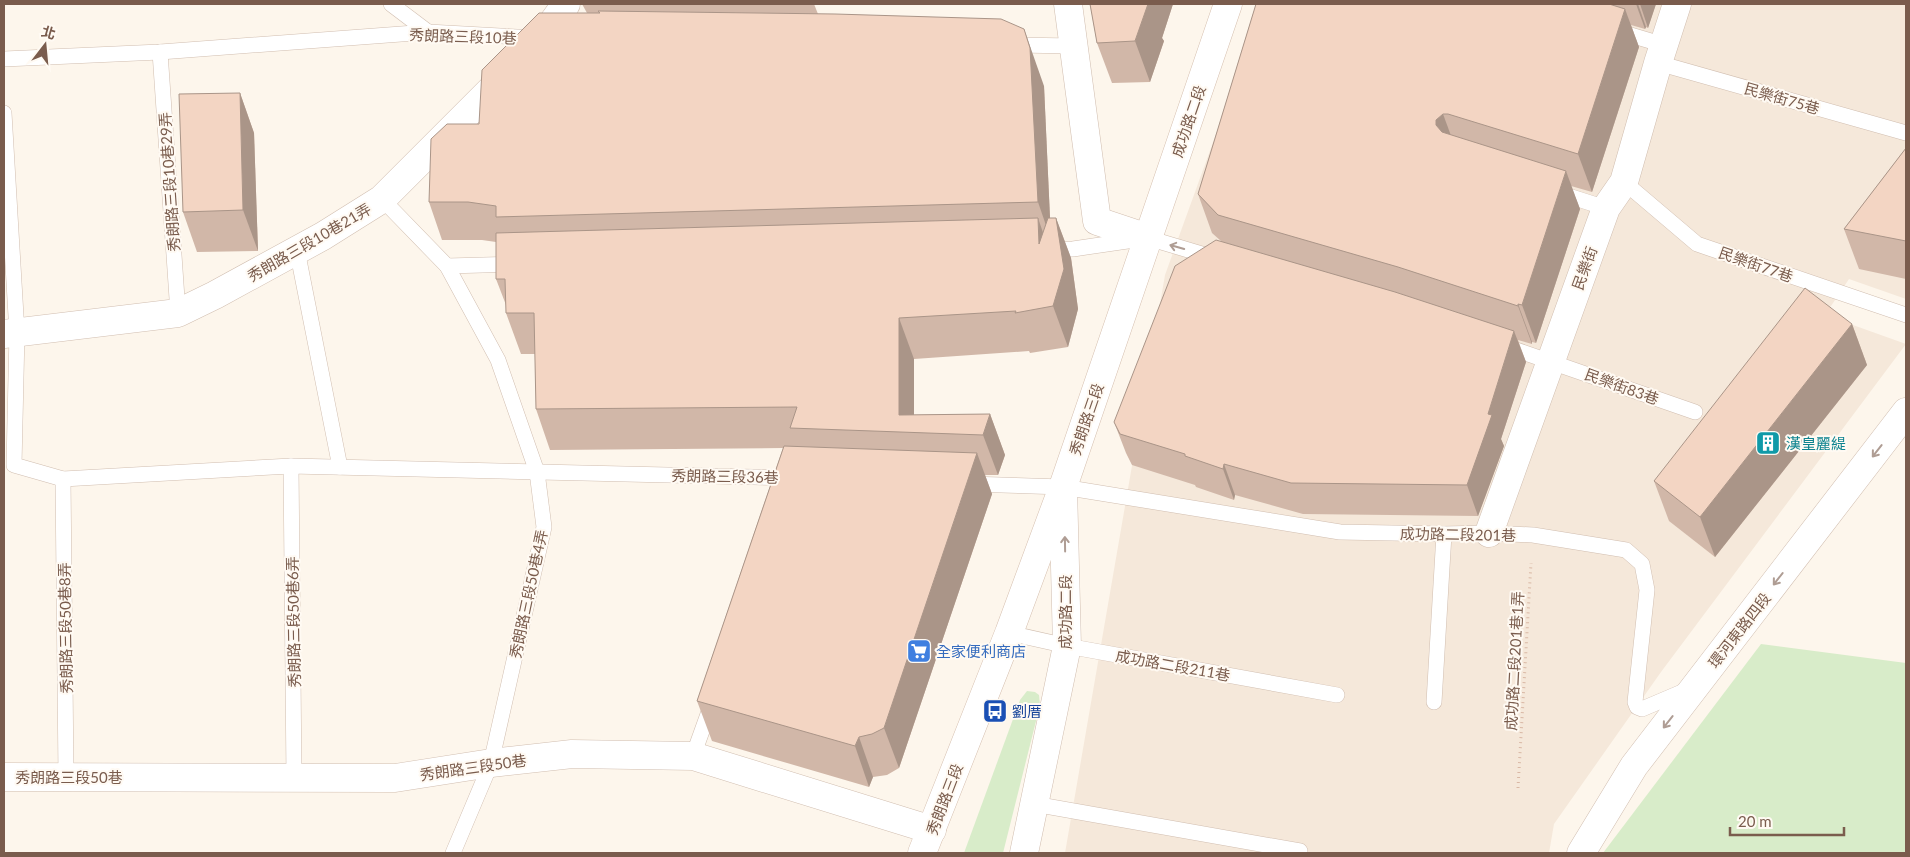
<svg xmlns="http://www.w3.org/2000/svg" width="1910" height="857" font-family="Lato,'Noto Sans TC',sans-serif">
	<rect width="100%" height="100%" fill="#fdf6ec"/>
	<path fill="#f5e8da" d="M 1263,4 L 1906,4 L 1906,299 L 1849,279 L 1825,315 L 1906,344 L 1661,672 L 1554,824 L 1549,853 L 1065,853 L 1165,275 Z"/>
	<g fill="#d8ecc9">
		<path d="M 1761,644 L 1906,663 L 1906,853 L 1603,853 Z"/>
		<path d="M 1027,691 L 1035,692 L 1039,695 L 1040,705 L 1003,853 L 964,853 L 1020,700 Z"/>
	</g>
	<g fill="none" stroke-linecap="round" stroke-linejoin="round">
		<defs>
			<g id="lane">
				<path d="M 391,4 L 428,32"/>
				<path d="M 1617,31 L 1664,45"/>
				<path d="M 1009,45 L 1073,46"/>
				<path d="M 160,52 L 178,313"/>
				<path d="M 4,59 L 160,52 L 428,32 L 536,38"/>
				<path d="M 1658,63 L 1906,133"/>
				<path d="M 4,113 L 17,333 L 14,465 L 63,479 L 291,466 L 793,478"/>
				<path d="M 1624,182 L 1697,244 L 1906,315"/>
				<path d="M 1556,192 L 1606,208"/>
				<path d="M 382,199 L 447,266 L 498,360 L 537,472 L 544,527 L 491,763 L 453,853"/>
				<path d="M 297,250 L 340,467"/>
				<path d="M 1049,250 L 1073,249 L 1148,238 L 1215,258"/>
				<path d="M 447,266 L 516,264"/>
				<path d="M 1502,345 L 1695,412"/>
				<path d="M 291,466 L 294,778"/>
				<path d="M 63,479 L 66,777"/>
				<path d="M 968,484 L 1063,487 L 1340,532 L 1444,534 L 1489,533 L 1533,535 L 1626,550 L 1642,564 L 1647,590 L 1635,702 L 1637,707 L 1642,709 L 1689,689"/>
				<path d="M 1009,633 L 1067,646 L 1337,695"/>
				<path d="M 1434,702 L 1444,534"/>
				<path d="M 693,756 L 712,703"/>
				<path d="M 1034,804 L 1300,851"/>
			</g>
			<g id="street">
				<path d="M 1068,4 L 1097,221 L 1148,238"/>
				<path d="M 538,43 L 566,4"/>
				<path d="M 4,334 L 178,313 L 215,295 L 323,236 L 382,199 L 507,74"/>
				<path d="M 1489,533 L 1606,208 L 1624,182 L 1658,63 L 1677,4"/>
				<path d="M 4,777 L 395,778 L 491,763 L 572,754 L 693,756 L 932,830"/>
				<path d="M 1024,853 L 1067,646 L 1063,487"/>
				<path d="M 1581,853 L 1634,766 L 1906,412"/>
			</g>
			<path id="secondary" d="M 922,853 L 1009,633 L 1063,487 L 1228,4"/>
		</defs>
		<use href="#lane" stroke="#d1beb0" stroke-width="16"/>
		<use href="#street" stroke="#d1beb0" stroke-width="29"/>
		<use href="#secondary" stroke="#d6c0b0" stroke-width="29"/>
		<path stroke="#d9b8a5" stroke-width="3" stroke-dasharray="1 4" stroke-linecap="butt" d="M 1518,788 L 1531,563"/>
		<use href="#lane" stroke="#fff" stroke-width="15"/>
		<use href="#street" stroke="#fff" stroke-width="28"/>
		<use href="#secondary" stroke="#fff" stroke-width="28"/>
	</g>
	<g fill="#d1b7a8">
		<path d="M 582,4 L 814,4 L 818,14 L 1044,86 L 1050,218 L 1056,218 L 1071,258 L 1078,309 L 1068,347 L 1030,353 L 1029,351 L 914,359 L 914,415 L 990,414 L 1005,455 L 998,475 L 985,475 L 992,494 L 899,768 L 887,775 L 873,777 L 869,787 L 712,741 L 697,701 L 783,448 L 550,450 L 536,409 L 535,354 L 521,354 L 506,313 L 506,305 L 496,279 L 496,242 L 482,240 L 442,240 L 429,202 L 479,124 L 587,13 Z"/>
		<path d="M 1090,4 L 1173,4 L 1162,38 L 1164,41 L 1150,82 L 1112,83 L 1097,43 Z"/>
		<path d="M 1256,4 L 1656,4 L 1648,28 L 1646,27 L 1645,29 L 1631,25 L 1639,47 L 1592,192 L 1571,186 L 1580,209 L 1536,343 L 1532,342 L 1532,344 L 1518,340 L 1526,362 L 1501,439 L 1504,446 L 1478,516 L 1303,514 L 1235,495 L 1234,500 L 1196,487 L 1195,485 L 1132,465 L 1126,453 L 1114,422 L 1221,241 L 1212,233 L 1198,194 Z"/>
		<path d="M 240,93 L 254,133 L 258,251 L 197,252 L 183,212 Z"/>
		<path d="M 1906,148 L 1906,279 L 1859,269 L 1844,229 Z"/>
		<path d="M 1852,324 L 1867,365 L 1715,557 L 1669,521 L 1654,481 Z"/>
	</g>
	<g fill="#aa9588">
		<path d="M 1148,4 L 1173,4 L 1162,38 L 1164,41 L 1150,82 L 1135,41 Z"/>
		<path d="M 1636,4 L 1638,4 L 1646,27 L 1645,29 Z"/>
		<path d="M 1640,4 L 1656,4 L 1648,28 Z"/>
		<path d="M 1625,9 L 1639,47 L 1592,192 L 1578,154 Z"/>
		<path d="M 1024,29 L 1044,86 L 1051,240 L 1038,202 Z"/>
		<path d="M 240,93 L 254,133 L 258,251 L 243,210 Z"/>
		<path d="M 1443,114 L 1457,152 L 1436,125 L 1436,120 Z"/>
		<path d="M 1566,171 L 1580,209 L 1536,343 L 1522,305 Z"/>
		<path d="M 1038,218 L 1052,259 L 1039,244 Z"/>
		<path d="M 1056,218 L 1071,258 L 1078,309 L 1068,347 L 1053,306 Z"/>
		<path d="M 1518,304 L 1532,342 L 1532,344 L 1518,306 Z"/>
		<path d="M 899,318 L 914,359 L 914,432 L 899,415 Z"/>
		<path d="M 1852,324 L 1867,365 L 1715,557 L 1700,517 Z"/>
		<path d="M 1514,331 L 1526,362 L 1501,439 L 1504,446 L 1478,516 L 1467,485 L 1488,414 Z"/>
		<path d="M 990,414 L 1005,455 L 998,475 L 983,435 Z"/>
		<path d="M 977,453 L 992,494 L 899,768 L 884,728 Z"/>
		<path d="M 1224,464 L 1235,495 L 1234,500 L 1223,469 Z"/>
		<path d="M 859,737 L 873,777 L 869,787 L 855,746 Z"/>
	</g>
	<g fill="#f3d5c3" stroke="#aa9588">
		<path d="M 1090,4 L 1148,4 L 1135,41 L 1097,43 Z"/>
		<path d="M 1256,4 L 1609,4 L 1625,9 L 1578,154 L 1448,114 L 1443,114 L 1436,120 L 1436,125 L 1442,132 L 1566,171 L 1522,305 L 1518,304 L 1518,306 L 1398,267 L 1218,215 L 1198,194 Z"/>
		<path d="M 598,11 L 835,14 L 1001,19 L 1024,29 L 1030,48 L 1038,202 L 496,217 L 496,206 L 468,202 L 429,202 L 431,139 L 447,124 L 479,124 L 482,70 L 539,13 L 600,13 Z"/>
		<path d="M 240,93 L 243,210 L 183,212 L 179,94 Z"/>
		<path d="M 1906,148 L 1906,241 L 1844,229 Z"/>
		<path d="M 1038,218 L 1039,244 L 1048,218 L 1056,218 L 1064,269 L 1053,306 L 1015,313 L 1016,311 L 899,318 L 899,415 L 990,414 L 983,435 L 790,428 L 797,407 L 536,409 L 534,313 L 506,313 L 505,279 L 496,279 L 496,233 Z"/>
		<path d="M 1216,240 L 1395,292 L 1514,331 L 1488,414 L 1492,415 L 1467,485 L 1291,483 L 1224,464 L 1223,469 L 1185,456 L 1185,454 L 1120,434 L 1114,422 L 1175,266 Z"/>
		<path d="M 1805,288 L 1852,324 L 1700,517 L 1654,481 Z"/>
		<path d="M 784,446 L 977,453 L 884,728 L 872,734 L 859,737 L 855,746 L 697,701 Z"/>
	</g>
	<defs><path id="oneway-shaft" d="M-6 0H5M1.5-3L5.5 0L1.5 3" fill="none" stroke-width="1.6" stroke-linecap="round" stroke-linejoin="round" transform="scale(1.25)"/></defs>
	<g stroke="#af9d94">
		<use href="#oneway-shaft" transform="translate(1177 247) rotate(-164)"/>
		<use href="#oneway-shaft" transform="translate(1877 451) rotate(128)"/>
		<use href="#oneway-shaft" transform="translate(1065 544) rotate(-91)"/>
		<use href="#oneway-shaft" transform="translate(1778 579) rotate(128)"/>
		<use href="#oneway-shaft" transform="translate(1668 722) rotate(128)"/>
	</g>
	<defs>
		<symbol id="building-square" viewBox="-11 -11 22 22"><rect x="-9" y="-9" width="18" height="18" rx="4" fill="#0f9aa8" stroke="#fffaf3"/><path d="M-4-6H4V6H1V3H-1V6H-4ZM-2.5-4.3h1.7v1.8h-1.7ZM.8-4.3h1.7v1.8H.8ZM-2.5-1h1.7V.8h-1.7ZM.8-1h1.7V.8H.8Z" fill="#fff"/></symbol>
		<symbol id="supermarket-square" viewBox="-11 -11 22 22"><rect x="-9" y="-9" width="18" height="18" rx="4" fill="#3f7fe0" stroke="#fffaf3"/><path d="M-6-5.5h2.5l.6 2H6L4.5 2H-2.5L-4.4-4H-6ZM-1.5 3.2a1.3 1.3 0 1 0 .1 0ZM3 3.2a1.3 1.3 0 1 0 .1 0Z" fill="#fff"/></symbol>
		<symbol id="bus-square" viewBox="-11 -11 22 22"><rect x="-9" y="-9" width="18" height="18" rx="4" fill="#1a4fb4" stroke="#fffaf3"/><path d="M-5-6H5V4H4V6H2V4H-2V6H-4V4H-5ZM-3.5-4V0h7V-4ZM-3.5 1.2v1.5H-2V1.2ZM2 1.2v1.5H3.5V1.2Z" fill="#fff"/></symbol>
	</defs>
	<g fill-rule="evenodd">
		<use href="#building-square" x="1754" y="429" width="28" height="28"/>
		<use href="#supermarket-square" x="905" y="637" width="28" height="28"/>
		<use href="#bus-square" x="981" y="697" width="28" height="28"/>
	</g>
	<g text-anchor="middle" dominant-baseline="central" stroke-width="4" stroke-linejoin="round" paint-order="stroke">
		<g font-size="15" fill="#7a5c4d" stroke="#fffaf3">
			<text transform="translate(463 36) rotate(2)">秀朗路三段10巷</text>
			<text transform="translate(1782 98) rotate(16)">民樂街75巷</text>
			<text transform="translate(1188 121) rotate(-71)">成功路二段</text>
			<text transform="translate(169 182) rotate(-94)">秀朗路三段10巷29弄</text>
			<text transform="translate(309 242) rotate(-30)">秀朗路三段10巷21弄</text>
			<text transform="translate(1756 264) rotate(19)">民樂街77巷</text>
			<text transform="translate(1584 268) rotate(-70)">民樂街</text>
			<text transform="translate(1622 386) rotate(20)">民樂街83巷</text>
			<text transform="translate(1086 419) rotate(-71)">秀朗路三段</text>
			<text transform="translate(725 476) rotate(1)">秀朗路三段36巷</text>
			<text transform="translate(1458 534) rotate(1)">成功路二段201巷</text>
			<text transform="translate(528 594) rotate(-78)">秀朗路三段50巷4弄</text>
			<text transform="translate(1065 612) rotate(-90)">成功路二段</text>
			<text transform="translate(293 622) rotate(-91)">秀朗路三段50巷6弄</text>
			<text transform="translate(65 628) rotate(-91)">秀朗路三段50巷8弄</text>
			<text transform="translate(1739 630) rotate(-52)">環河東路四段</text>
			<text transform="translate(1514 661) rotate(-87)">成功路二段201巷1弄</text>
			<text transform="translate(1173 665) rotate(10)">成功路二段211巷</text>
			<text transform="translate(473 767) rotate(-8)">秀朗路三段50巷</text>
			<text x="69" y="777">秀朗路三段50巷</text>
			<text transform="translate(944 799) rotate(-69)">秀朗路三段</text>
		</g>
		<g font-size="15" fill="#0d838f" stroke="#fffaf3" text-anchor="start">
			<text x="1786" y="443">漢皇麗緹</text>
		</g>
		<g font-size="15" fill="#366cbe" stroke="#fffaf3" text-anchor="start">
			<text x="936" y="651">全家便利商店</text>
		</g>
		<g font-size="15" fill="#164399" stroke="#fffaf3" text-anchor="start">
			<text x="1012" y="711">劉厝</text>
		</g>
	</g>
	<rect width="1910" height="857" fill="none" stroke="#7a5c4d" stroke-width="10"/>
	<g transform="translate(45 45) rotate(16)" stroke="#fffaf3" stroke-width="4" paint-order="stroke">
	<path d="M0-4L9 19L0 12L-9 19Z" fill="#7a5c4d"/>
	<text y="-8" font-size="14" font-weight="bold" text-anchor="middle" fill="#7a5c4d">北</text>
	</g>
	<path d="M1730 827v8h114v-8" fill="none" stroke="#7a5c4d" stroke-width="2.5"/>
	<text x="1738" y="827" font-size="15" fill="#7a5c4d" stroke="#fffaf3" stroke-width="4" paint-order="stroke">20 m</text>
</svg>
